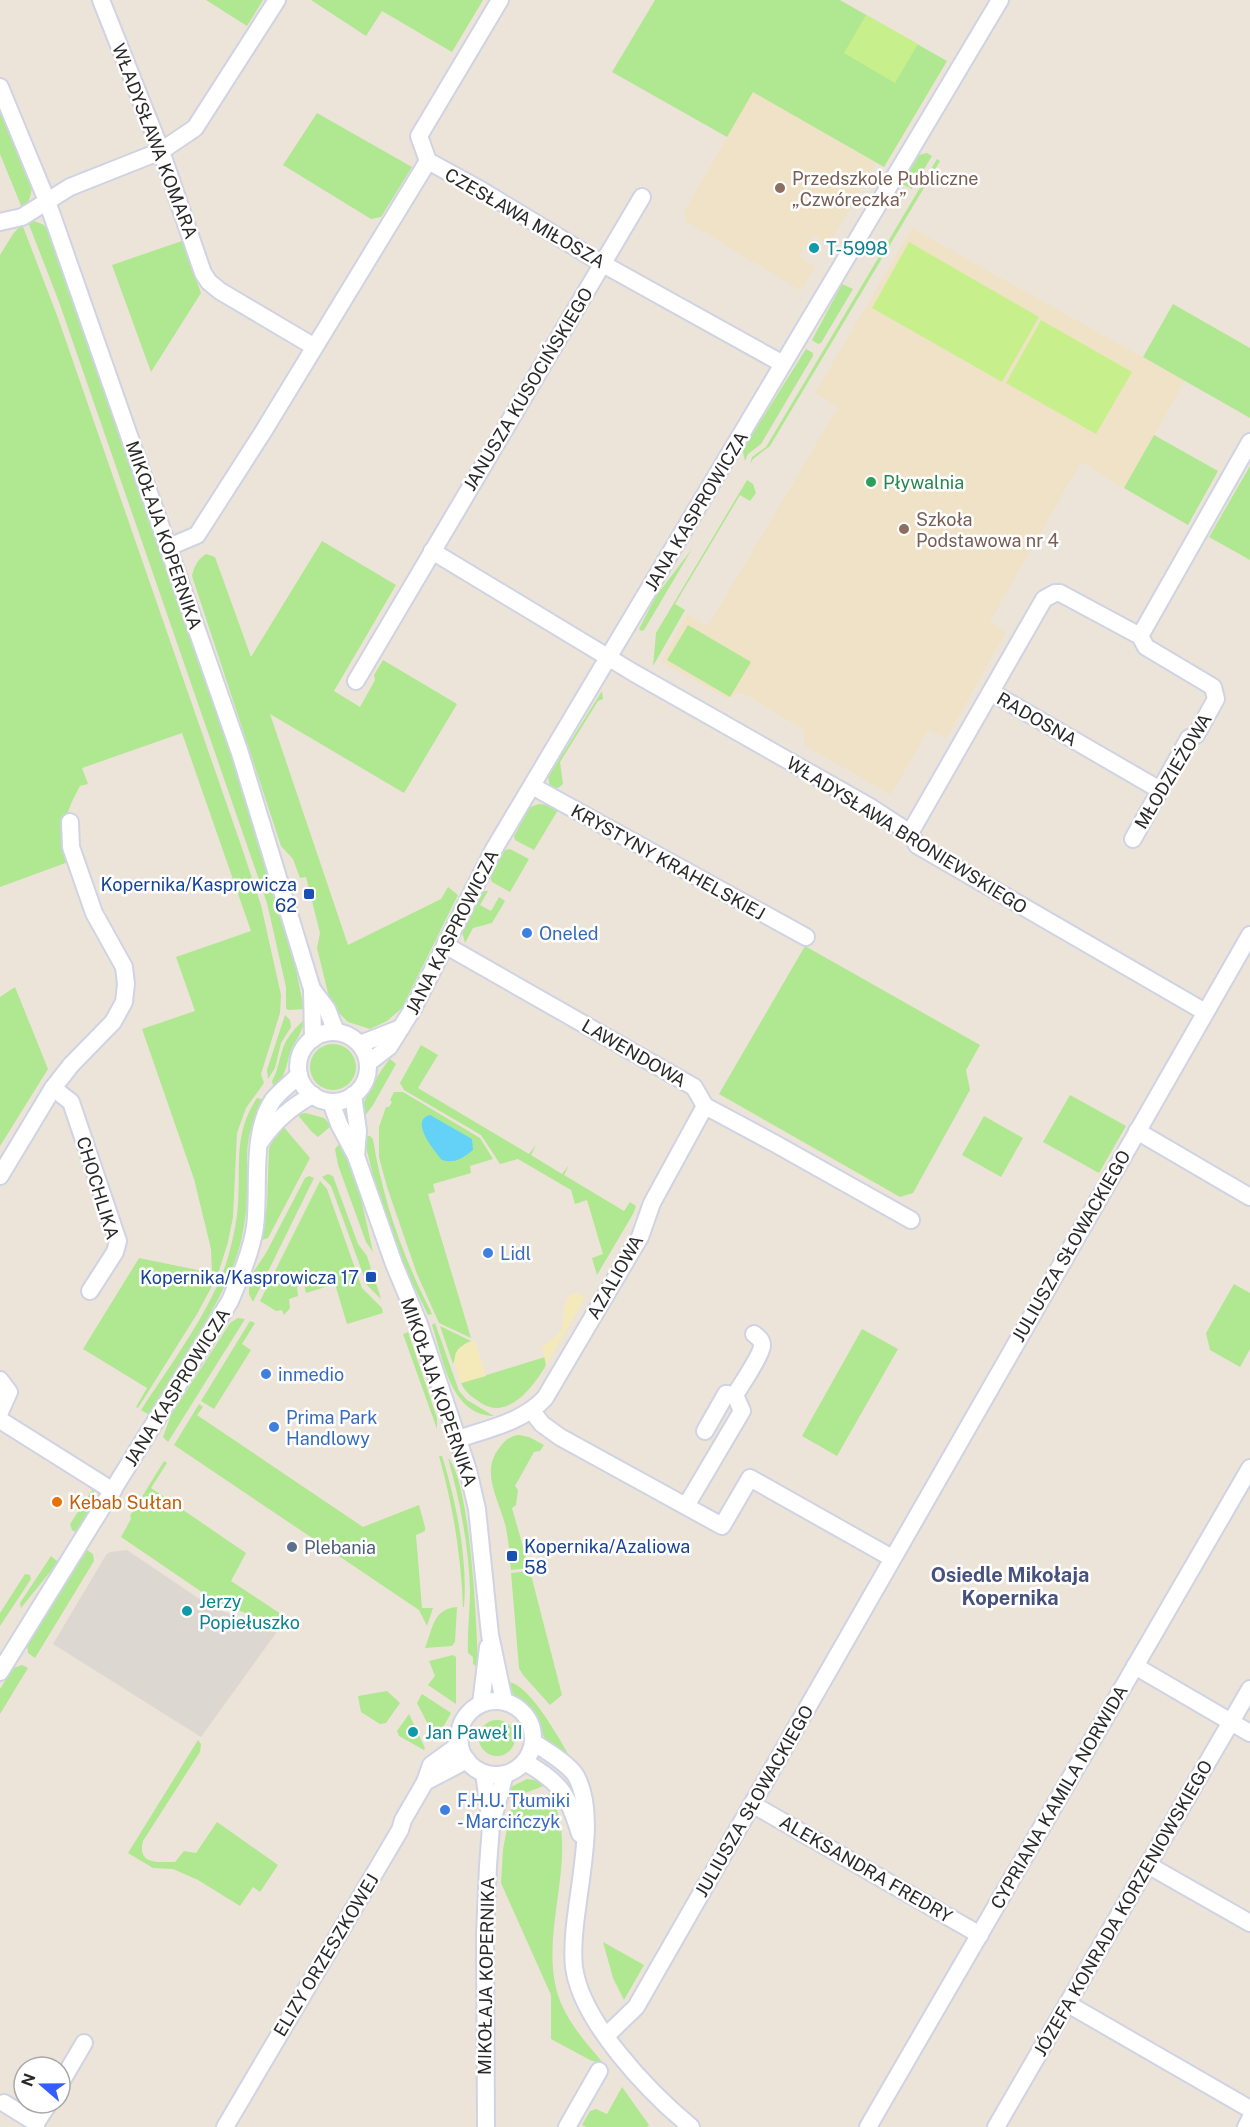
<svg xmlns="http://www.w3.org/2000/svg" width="1250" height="2127" font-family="'Public Sans',sans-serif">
	<rect width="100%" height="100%" fill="#ede4d9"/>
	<g fill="#f0e2c7">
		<path d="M 753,92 L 876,163 L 829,245 L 813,235 L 799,256 L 815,267 L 801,291 L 687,222 L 684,212 Z"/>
		<path d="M 912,228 L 1185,381 L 1124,488 L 1081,462 L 990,622 L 1006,632 L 946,739 L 929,729 L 891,795 L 804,745 L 804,730 L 741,692 L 728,699 L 661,662 L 687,614 L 708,626 L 838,407 L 815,393 Z"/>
	</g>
	<g fill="#b0e791">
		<path d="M 206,0 L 263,0 L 247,26 Z"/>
		<path d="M 311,0 L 483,0 L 452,52 L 382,11 L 366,36 Z"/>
		<path d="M 655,0 L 840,0 L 947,61 L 884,167 L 753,92 L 727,137 L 612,72 Z"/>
		<path d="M 0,108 L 32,186 C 31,195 30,202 22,208 L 0,154 Z"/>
		<path d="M 317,113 L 412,167 L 381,217 L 371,219 L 283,165 Z"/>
		<path d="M 927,153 L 932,156 L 912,189 L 902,184 L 919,155 Z"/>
		<path d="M 937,159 L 940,161 L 770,446 L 753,459 L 750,464 L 752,457 L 766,447 Z"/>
		<path d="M 34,221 L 44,225 L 49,232 L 74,298 L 260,839 L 293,955 L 304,1009 L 289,1010 L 286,1009 L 286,987 L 267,903 L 59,302 L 28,222 Z"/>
		<path d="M 22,224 L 58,318 L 243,851 L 261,905 L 281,995 L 280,1013 L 261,1074 L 264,1083 L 246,1108 L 237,1133 L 233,1217 L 228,1242 L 217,1277 L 197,1314 L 138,1408 L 136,1407 L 147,1388 L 83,1349 L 139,1258 L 212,1273 L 211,1249 L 194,1179 L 142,1029 L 195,1011 L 176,957 L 251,931 L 182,733 L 82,768 L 88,784 L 80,786 C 61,821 65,824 71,861 L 0,887 L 0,255 L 13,234 Z"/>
		<path d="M 182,241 L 201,293 L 151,372 L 112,265 Z"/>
		<path d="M 842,284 L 853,289 L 821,343 L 818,344 L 812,340 Z"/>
		<path d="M 1173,304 L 1250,348 L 1250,418 L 1143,357 Z"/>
		<path d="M 806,349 L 813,353 L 813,356 L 761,444 L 748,454 L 745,461 L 743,452 L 745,446 Z"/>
		<path d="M 1154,435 L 1218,471 L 1188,525 L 1124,488 Z"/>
		<path d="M 1250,466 L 1250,560 L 1209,537 Z"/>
		<path d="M 747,480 L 753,484 L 756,493 L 750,501 L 740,495 L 675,604 L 685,610 L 653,666 L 656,633 Z"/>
		<path d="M 322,541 L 396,585 L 334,691 L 360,707 L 375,680 L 374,675 L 383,660 L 457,704 L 404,793 L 270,714 L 348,945 L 441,899 L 448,887 L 458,895 L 402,1008 L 387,1021 L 370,1029 L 348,1022 L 333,1007 L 328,993 L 317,948 L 320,933 L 306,877 L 300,878 L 293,859 L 281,846 L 192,576 C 194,566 198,559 206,554 L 215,557 L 251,657 Z"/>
		<path d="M 692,549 L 644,630 L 641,631 L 639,629 L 656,596 Z"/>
		<path d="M 688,625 L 751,662 L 730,697 L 667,660 Z"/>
		<path d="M 602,691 L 603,699 L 598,701 L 560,762 L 563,784 L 558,788 L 550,787 L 548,777 Z"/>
		<path d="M 539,804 L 550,805 L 558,810 L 534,850 L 515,840 L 514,836 L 530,807 Z"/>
		<path d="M 510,849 L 529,859 L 510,892 L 492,882 L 490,876 L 505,850 Z"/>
		<path d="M 482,891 L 488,891 L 480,905 L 491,911 L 499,897 L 505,901 L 492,923 L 473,928 L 465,943 L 462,931 Z"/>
		<path d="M 805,946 L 980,1045 L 966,1070 L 970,1090 L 913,1193 L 900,1197 L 719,1094 Z"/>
		<path d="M 15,987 L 48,1069 L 0,1146 L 0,997 Z"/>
		<path d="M 285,1015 L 290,1020 L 291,1027 L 281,1043 L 275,1068 L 268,1079 L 267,1070 Z"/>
		<path d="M 304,1020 C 303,1031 297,1038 292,1048 C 285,1065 288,1073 274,1089 L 272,1081 C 278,1070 279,1060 283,1048 C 287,1037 295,1028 304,1020 Z"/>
		<circle cx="333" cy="1067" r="23"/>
		<path d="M 421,1045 L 438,1055 L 418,1088 L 529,1154 L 536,1145 L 531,1155 L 562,1174 L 569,1165 L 564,1175 L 624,1211 L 630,1202 L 636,1206 L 633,1214 L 597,1275 L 592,1258 L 603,1254 L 587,1200 L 575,1204 L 571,1190 L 518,1159 L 500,1164 L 481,1135 L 404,1090 L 400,1083 Z"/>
		<path d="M 390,1059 L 396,1064 L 373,1105 L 364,1117 C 364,1114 362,1109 363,1107 C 364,1097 383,1066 390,1059 Z"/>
		<path d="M 394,1092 L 403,1092 L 480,1138 L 493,1159 L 470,1166 L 471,1173 L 433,1184 L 435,1192 L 428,1194 L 471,1338 L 439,1323 L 417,1274 L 387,1187 L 379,1157 L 379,1127 L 386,1107 L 389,1107 L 392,1102 L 390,1100 Z"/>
		<path d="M 1070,1095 L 1126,1126 L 1099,1173 L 1043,1142 Z"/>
		<path d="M 257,1098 L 262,1099 L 265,1103 C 242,1133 248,1156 247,1191 C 247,1206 245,1222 242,1237 C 233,1278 211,1313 189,1349 L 191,1351 L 151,1413 L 148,1414 L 141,1410 C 170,1365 215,1305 229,1254 C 233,1238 237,1221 238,1204 C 241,1164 233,1134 257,1098 Z"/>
		<path d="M 306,1113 L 324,1118 L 331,1126 L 318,1137 L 311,1131 L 297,1114 Z"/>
		<path d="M 984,1116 L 1023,1138 L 1001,1177 L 962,1155 Z"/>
		<path d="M 282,1125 L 310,1158 L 268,1238 L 262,1240 L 267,1205 L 269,1148 Z"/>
		<path d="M 363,1136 L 370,1136 L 373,1139 C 380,1185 395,1233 414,1276 C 419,1289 426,1301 432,1314 L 428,1315 L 405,1268 L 378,1194 Z"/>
		<path d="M 341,1142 L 360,1194 L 373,1252 L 366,1242 L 338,1165 L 335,1149 Z"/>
		<path d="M 328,1174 L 333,1176 L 358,1244 L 367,1256 L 371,1269 L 366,1271 L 371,1284 L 376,1283 L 381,1299 L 367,1285 L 331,1186 L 322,1177 Z"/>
		<path d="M 309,1176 L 314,1178 L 253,1302 L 249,1294 L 249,1287 L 254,1271 L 266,1253 L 305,1178 Z"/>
		<path d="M 320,1181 L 327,1189 L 362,1288 L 382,1308 L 383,1313 L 347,1324 L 335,1284 L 306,1293 L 304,1285 L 297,1287 L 298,1296 L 289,1299 L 290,1308 L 284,1315 L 282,1310 L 276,1311 L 260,1301 Z"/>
		<path d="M 1234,1284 L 1250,1293 L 1250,1349 L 1240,1367 L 1210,1350 L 1206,1333 Z"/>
		<path d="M 238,1318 L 245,1319 L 168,1442 L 163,1437 L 171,1415 L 230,1323 Z"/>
		<path d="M 250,1321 L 255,1323 L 242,1344 L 251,1350 L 214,1409 L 201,1401 Z"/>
		<path d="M 435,1323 L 459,1391 L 467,1400 L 494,1416 C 450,1415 443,1358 432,1325 Z"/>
		<path d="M 440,1326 L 471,1341 C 459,1345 457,1353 453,1364 Z"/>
		<path d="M 862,1329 L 898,1349 L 837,1456 L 802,1436 Z"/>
		<path d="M 408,1332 L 437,1418 L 437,1429 L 403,1334 Z"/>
		<path d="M 545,1357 L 546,1365 C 534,1386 508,1421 481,1403 C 472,1397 465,1392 461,1383 Z"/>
		<path d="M 199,1404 L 203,1407 L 197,1415 L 363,1527 L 419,1505 L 425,1527 L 425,1531 L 416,1535 L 422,1608 L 433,1608 L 427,1626 L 419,1610 L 174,1445 Z"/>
		<path d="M 519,1435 L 529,1437 L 544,1445 L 540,1451 L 534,1452 L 515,1486 L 518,1490 L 516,1505 L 512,1508 L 529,1568 L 511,1570 L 510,1562 L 516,1561 L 515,1548 L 509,1548 C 508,1540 507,1532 505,1524 C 498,1498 480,1471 500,1447 C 505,1440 510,1436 519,1435 Z"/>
		<path d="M 439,1456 L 442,1456 C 456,1501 468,1559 464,1607 L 463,1607 C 461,1555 453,1506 439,1456 Z"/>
		<path d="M 448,1458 C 471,1482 477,1631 478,1668 L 473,1664 L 473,1657 L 468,1653 C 467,1632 470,1612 470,1592 C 469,1547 460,1501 448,1458 Z"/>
		<path d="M 164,1461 L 167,1463 L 151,1488 L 246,1553 L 231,1581 L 287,1618 L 281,1626 L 218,1603 L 121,1537 L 131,1519 L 130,1516 Z"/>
		<path d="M 93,1489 C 101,1504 85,1520 77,1533 L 72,1530 L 70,1524 Z"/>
		<path d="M 87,1550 L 93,1554 L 94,1561 L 35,1658 L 28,1653 L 27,1645 Z"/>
		<path d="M 51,1556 L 58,1562 L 21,1608 L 20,1603 Z"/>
		<path d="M 530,1571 L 562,1695 L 550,1705 L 523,1675 L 519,1668 L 511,1573 Z"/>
		<path d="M 25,1574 L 30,1575 L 31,1579 L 0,1626 L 0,1613 Z"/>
		<path d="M 457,1607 L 455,1642 L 452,1646 L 425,1648 C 433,1628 433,1609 457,1607 Z"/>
		<path d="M 453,1655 L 456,1657 L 456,1704 L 428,1685 L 435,1676 L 429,1661 Z"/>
		<path d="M 22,1665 L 28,1668 L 0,1714 L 0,1689 L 13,1668 Z"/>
		<path d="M 508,1682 C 529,1683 560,1740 570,1757 L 567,1760 L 546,1741 L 533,1714 L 514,1696 Z"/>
		<path d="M 387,1691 L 400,1703 L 386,1723 L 380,1724 L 361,1712 L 358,1696 Z"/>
		<path d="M 422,1694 L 451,1713 L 436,1740 L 417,1703 Z"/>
		<path d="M 409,1714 L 425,1748 L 424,1750 L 399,1736 L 397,1731 Z"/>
		<circle cx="497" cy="1738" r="18"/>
		<path d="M 198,1740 L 201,1744 L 200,1752 L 143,1841 C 137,1865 158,1862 175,1862 L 184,1851 L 196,1853 L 217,1822 L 278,1865 L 260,1892 L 253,1887 L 240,1906 L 198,1880 L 173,1869 L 153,1868 L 128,1853 Z"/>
		<path d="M 527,1779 L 541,1781 L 546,1785 L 512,1798 L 506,1797 L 511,1787 Z"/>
		<path d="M 550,1794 C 582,1851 539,1927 557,1992 C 565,2020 587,2044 605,2065 L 590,2060 L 551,2039 L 551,1995 L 501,1883 L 503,1849 L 511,1809 Z"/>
		<path d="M 603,1942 L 644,1965 L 624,2000 L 613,1978 Z"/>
		<path d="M 622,2087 L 649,2125 L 647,2127 L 586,2127 L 582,2125 L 590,2111 L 596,2109 L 607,2114 Z"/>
	</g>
	<g fill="#f4eab9">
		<path d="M 577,1293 L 585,1297 L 546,1365 L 542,1346 C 577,1327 554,1320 570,1295 Z"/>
		<path d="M 475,1341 L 486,1376 L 461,1383 C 453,1363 448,1347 475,1341 Z"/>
	</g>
	<g fill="#c7f08c">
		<path d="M 866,15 L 918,44 L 895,83 L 844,53 Z"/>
		<path d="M 909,242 L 1039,317 L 1002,382 L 872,308 Z"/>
		<path d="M 1041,320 L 1132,372 L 1096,434 L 1006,383 Z"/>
	</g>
	<path fill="#dcd7d1" d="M 127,1550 L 213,1608 L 274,1630 L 276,1633 L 201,1737 L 53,1644 L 106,1555 L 110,1552 Z"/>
	<path fill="#64d2f7" d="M 430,1115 L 472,1139 L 473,1150 C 463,1158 455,1164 442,1160 C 434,1150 409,1120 430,1115 Z"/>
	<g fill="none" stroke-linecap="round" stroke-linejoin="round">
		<defs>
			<g id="minor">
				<path d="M 101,0 L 161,151 L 203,273 L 209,282 L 220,291 L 313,346"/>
				<path d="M 500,0 L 419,136 L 428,161 L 481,190 L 603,264 L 783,364"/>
				<path d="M 0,87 L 47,201 L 240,753 L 312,989 L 313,1039"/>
				<path d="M 0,222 L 22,217 L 70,187 L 161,151 L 195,128 L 277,0"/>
				<path d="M 169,547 L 197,535 L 263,432 L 428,161"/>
				<path d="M 432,551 L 634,673 L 870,807 L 910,833 L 917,845 L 1205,1012"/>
				<path d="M 1140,636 L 1250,442"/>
				<path d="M 356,681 L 642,197"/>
				<path d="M 991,692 L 1160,790"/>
				<path d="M 532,786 L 806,937"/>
				<path d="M 910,833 L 1044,599 L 1055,593 L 1060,593 L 1140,636 L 1146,647 L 1213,687 L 1216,699 L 1196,735 L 1189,738 L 1133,839"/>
				<path d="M 445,945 L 694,1087 L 705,1106 L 774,1143 L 911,1220"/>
				<path d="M 312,989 L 327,1009 L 336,1032"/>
				<circle cx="333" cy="1067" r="35"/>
				<path d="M 360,1044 L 401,1028"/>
				<path d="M 368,1063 L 389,1047 L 414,1007 L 494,849 L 1000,0"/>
				<path d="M 53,1088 L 71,1102 L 118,1241 L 115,1252 L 90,1291"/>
				<path d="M 353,1095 L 358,1131 L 356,1156"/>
				<path d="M 331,1102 L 339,1124 L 356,1156 L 394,1264 L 419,1324 L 468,1470 L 477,1509 L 490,1635 L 504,1701"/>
				<path d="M 1137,1131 L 1250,1197"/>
				<path d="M 261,1141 C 274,1122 292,1106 313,1095"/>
				<path d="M 0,1176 L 53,1088 L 71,1065 L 113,1022 L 124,1002 L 126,984 L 124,967 L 94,913 L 71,847 L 70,822"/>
				<path d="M 0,1380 L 9,1392 L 0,1412"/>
				<path d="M 532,1411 L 542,1424 L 560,1437 L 722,1526 L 750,1478 L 892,1558"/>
				<path d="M 0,1420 L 113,1491"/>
				<path d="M 705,1431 L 726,1394 L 735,1395 C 741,1385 761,1356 762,1346 C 762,1340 759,1338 754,1334"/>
				<path d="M 458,1439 C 487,1429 523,1422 545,1398 L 640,1237 L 652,1203 L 705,1106"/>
				<path d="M 686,1506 L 742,1411 L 735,1395"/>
				<path d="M 1135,1666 L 1250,1733"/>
				<path d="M 0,1672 L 230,1301 C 240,1277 251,1253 255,1227 C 260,1188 250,1134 273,1100 C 280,1091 291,1083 299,1075"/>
				<circle cx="496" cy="1738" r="37"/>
				<path d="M 481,1704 L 488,1647"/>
				<path d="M 533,1742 C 545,1750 569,1764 576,1776 C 602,1823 568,1913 574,1967 C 581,2022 650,2093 691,2127"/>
				<path d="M 525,1762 C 561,1783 568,1794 580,1834"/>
				<path d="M 484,1773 L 490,1817"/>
				<path d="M 425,1782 L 467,1760"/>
				<path d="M 752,1804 L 980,1935"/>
				<path d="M 1148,1865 L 1250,1923"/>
				<path d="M 1068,2004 L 1250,2109"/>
				<path d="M 606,2036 L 636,2007 L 1250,935"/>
				<path d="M 60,2084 L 84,2043"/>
				<path d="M 4,2103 L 36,2123"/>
				<path d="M 36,2127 L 36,2123 L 49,2103"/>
				<path d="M 225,2127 L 400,1830 L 403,1820 L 425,1782 L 431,1765 L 460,1744"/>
				<path d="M 486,2127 L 485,1934 L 488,1866 L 491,1826 L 505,1774"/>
				<path d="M 567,2127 L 599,2071"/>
				<path d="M 868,2127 L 1250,1468"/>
				<path d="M 996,2127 L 1250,1689"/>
				<path d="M 1246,2127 L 1250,2119"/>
			</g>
		</defs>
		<use href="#minor" stroke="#cfd3e3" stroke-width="20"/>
		<use href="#minor" stroke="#fff" stroke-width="16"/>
	</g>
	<g fill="#8d6e63" stroke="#fff" stroke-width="2">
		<circle cx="780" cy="188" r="6"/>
		<circle cx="904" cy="529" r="6"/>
	</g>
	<g fill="#0f9aa8" stroke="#fff" stroke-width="2">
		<circle cx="814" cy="248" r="6"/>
		<circle cx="187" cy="1611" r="6"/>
		<circle cx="413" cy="1732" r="6"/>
	</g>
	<circle fill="#2e9e5b" stroke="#fff" stroke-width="2" cx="871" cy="482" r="6"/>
	<g fill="#1a4fb4" stroke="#fff" stroke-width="2">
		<rect x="303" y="888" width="12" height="12" rx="3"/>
		<rect x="365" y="1271" width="12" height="12" rx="3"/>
		<rect x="506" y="1550" width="12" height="12" rx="3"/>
	</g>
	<g fill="#3f7fe0" stroke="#fff" stroke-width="2">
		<circle cx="527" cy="933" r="6"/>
		<circle cx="488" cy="1253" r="6"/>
		<circle cx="266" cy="1374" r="6"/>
		<circle cx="274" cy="1427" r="6"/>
		<circle cx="445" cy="1810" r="6"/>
	</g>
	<circle fill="#e8710a" stroke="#fff" stroke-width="2" cx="57" cy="1502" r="6"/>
	<circle fill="#5c6f8a" stroke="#fff" stroke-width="2" cx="292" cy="1547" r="6"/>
	<g text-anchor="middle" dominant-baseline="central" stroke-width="5" stroke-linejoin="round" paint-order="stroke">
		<g font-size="18" fill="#292929" stroke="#fff">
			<text transform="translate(155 141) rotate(69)">WŁADYSŁAWA KOMARA</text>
			<text transform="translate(525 218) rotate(30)">CZESŁAWA MIŁOSZA</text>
			<text transform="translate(528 389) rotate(-59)">JANUSZA KUSOCIŃSKIEGO</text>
			<text transform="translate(696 511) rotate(-59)">JANA KASPROWICZA</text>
			<text transform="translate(164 535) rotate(71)">MIKOŁAJA KOPERNIKA</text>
			<text transform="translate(1037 719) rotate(30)">RADOSNA</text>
			<text transform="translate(1173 771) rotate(-59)">MŁODZIEŻOWA</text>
			<text transform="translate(907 835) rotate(32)">WŁADYSŁAWA BRONIEWSKIEGO</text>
			<text transform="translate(668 862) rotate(29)">KRYSTYNY KRAHELSKIEJ</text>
			<text transform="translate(452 932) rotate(-63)">JANA KASPROWICZA</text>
			<text transform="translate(634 1053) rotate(30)">LAWENDOWA</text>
			<text transform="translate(98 1188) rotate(73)">CHOCHLIKA</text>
			<text transform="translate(1071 1246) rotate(-60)">JULIUSZA SŁOWACKIEGO</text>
			<text transform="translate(615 1277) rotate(-60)">AZALIOWA</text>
			<text transform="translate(177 1387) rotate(-58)">JANA KASPROWICZA</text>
			<text transform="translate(439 1392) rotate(71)">MIKOŁAJA KOPERNIKA</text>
			<text transform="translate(1059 1797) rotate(-60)">CYPRIANA KAMILA NORWIDA</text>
			<text transform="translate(754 1801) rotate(-60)">JULIUSZA SŁOWACKIEGO</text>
			<text transform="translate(866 1869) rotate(30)">ALEKSANDRA FREDRY</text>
			<text transform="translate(1123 1908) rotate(-60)">JÓZEFA KONRADA KORZENIOWSKIEGO</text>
			<text transform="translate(326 1955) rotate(-59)">ELIZY ORZESZKOWEJ</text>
			<text transform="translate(486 1976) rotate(-89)">MIKOŁAJA KOPERNIKA</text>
		</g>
		<g font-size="18" fill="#785e54" stroke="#fff" text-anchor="start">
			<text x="792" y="178">Przedszkole Publiczne<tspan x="792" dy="21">„Czwóreczka”</tspan></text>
			<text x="916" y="519">Szkoła<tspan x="916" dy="21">Podstawowa nr 4</tspan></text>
		</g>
		<g font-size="18" fill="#0d838f" stroke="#fff" text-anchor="start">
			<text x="826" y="248">T-5998</text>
			<text x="199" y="1601">Jerzy<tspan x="199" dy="21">Popiełuszko</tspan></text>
			<text x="425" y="1732">Jan Paweł II</text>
		</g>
		<g font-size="18" fill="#27864d" stroke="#fff" text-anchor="start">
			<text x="883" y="482">Pływalnia</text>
		</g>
		<g font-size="18" fill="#164399" stroke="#fff" text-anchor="end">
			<text x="297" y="884">Kopernika/Kasprowicza<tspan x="297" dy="21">62</tspan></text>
			<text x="359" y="1277">Kopernika/Kasprowicza 17</text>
			<text x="524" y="1546" text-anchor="start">Kopernika/Azaliowa<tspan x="524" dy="21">58</tspan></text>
		</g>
		<g font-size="18" fill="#366cbe" stroke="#fff" text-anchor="start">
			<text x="539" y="933">Oneled</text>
			<text x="500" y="1253">Lidl</text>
			<text x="278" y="1374">inmedio</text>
			<text x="286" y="1417">Prima Park<tspan x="286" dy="21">Handlowy</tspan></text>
			<text x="457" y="1800">F.H.U. Tłumiki<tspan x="457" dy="21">- Marcińczyk</tspan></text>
		</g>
		<g font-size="18" fill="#c56008" stroke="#fff" text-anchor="start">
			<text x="69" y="1502">Kebab Sułtan</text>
		</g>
		<g font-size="18" fill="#4e5e75" stroke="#fff" text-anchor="start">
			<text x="304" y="1547">Plebania</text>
		</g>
		<g font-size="20" font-weight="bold" fill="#46517d" stroke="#fff">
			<text x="1010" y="1575">Osiedle Mikołaja<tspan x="1010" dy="23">Kopernika</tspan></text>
		</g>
	</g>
	<g transform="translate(42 2085) rotate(290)"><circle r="28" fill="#ffffff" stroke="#a9a9a9" stroke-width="1.5"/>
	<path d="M0-4.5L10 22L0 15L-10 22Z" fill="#345dff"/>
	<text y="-9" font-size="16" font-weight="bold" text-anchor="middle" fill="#292929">N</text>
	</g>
</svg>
